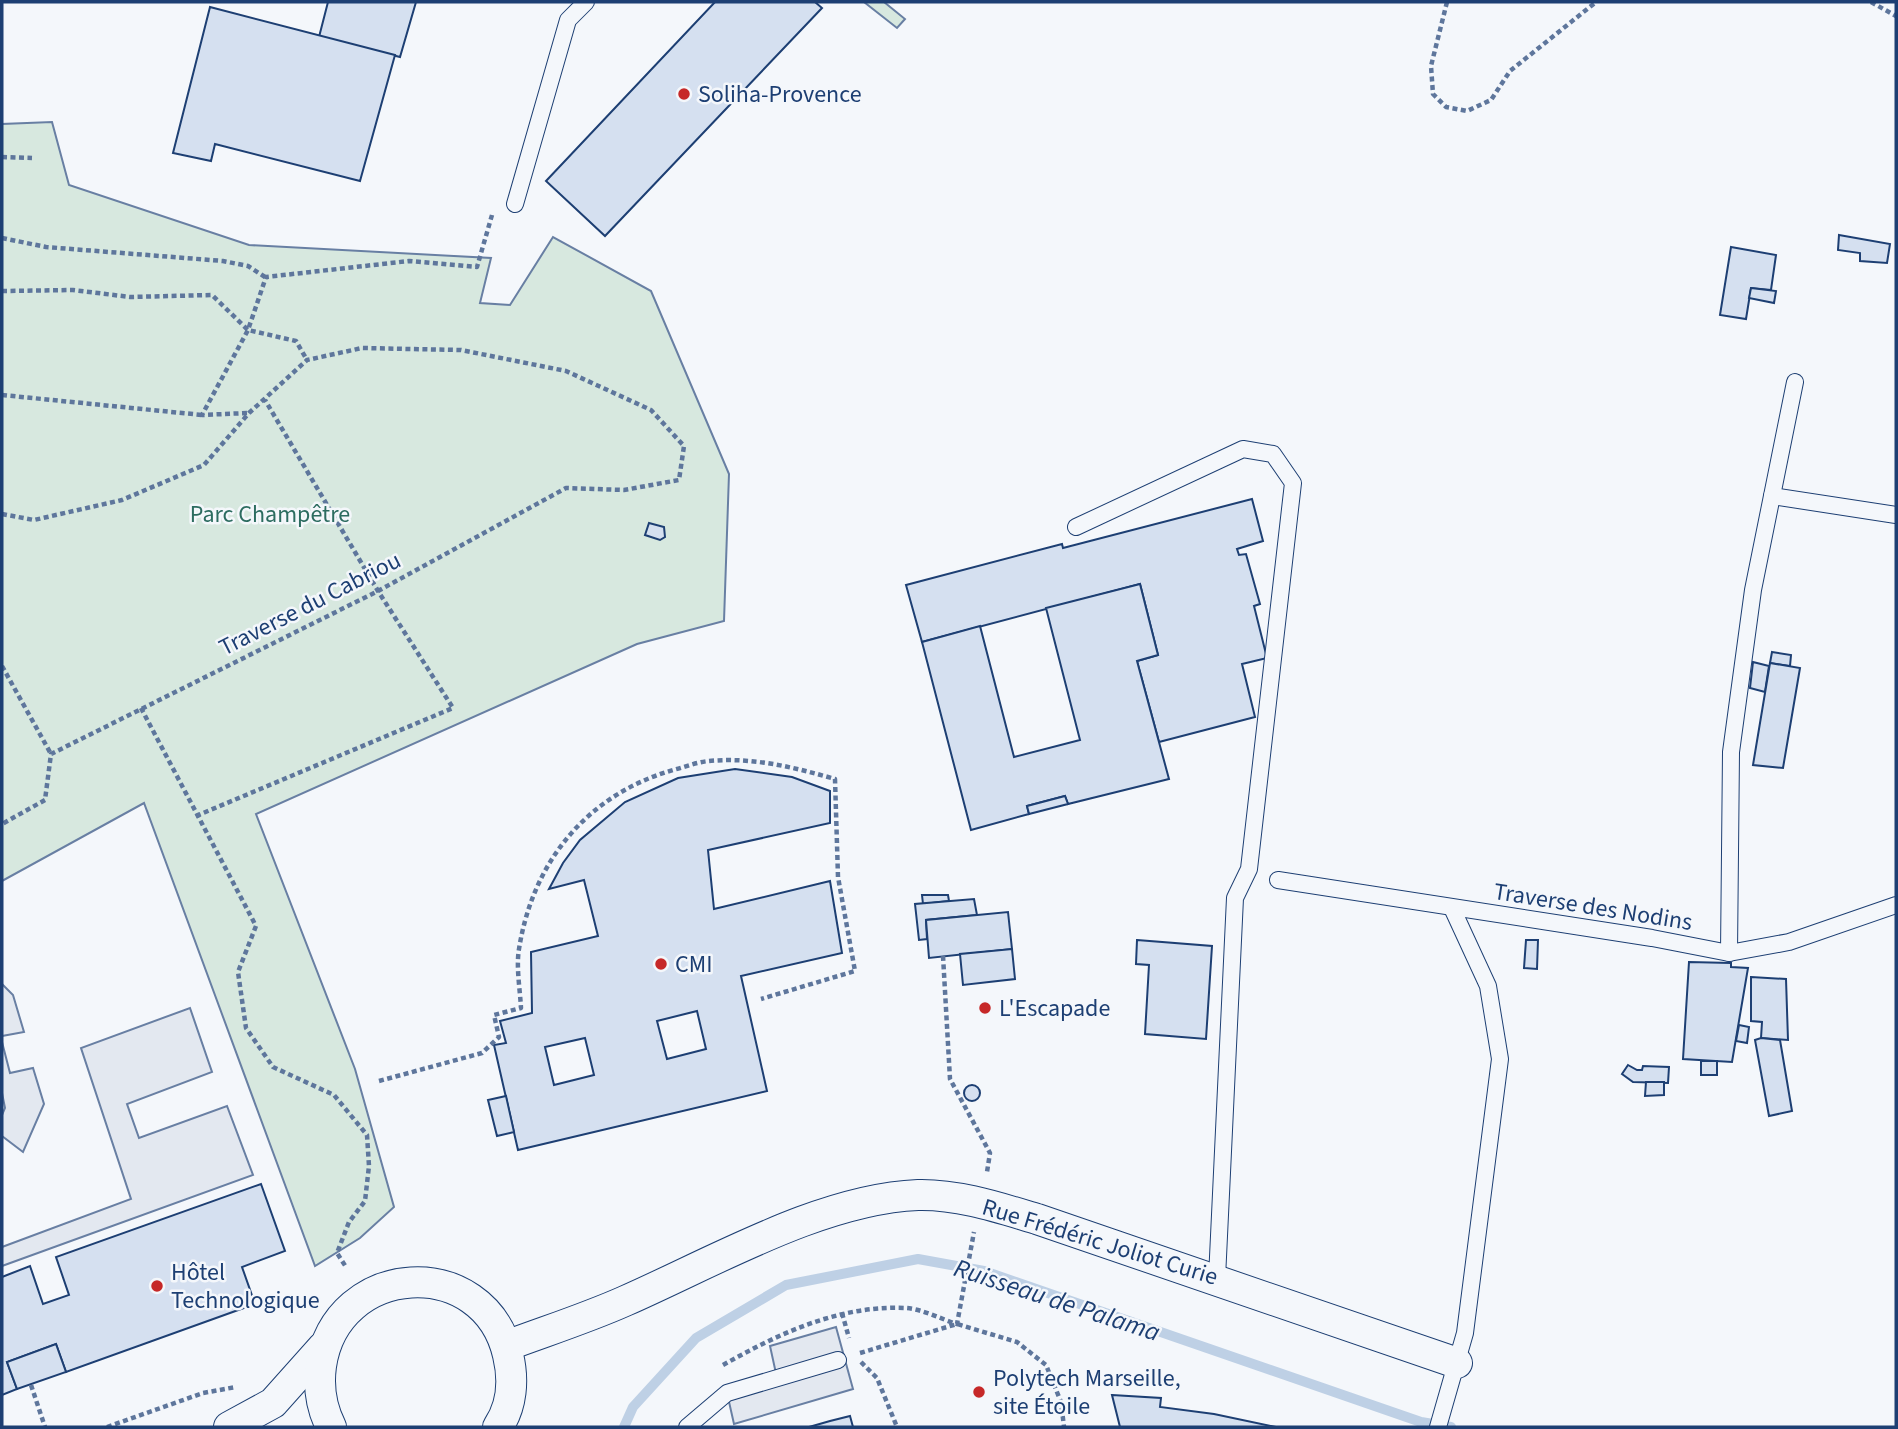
<svg xmlns="http://www.w3.org/2000/svg" width="1898" height="1429" font-family="'Source Sans 3',sans-serif">
	<rect width="100%" height="100%" fill="#f4f7fb"/>
	<g fill="#d7e8df" stroke="#687fa3" stroke-width="2">
		<path d="M 864,2 L 884,2 L 905,19 L 897,28 Z"/>
		<path d="M 52,122 L 69,185 L 249,245 L 491,258 L 480,303 L 510,305 L 553,237 L 651,291 L 729,474 L 724,621 L 637,644 L 256,814 L 355,1069 L 394,1207 L 360,1238 L 315,1266 L 144,803 L 2,881 L 2,124 Z"/>
	</g>
	<g fill="#e3e8f0" stroke="#687fa3" stroke-width="2">
		<path d="M 2,984 L 13,995 L 24,1032 L 2,1036 Z"/>
		<path d="M 190,1008 L 212,1072 L 127,1104 L 139,1138 L 227,1106 L 253,1175 L 2,1266 L 2,1247 L 131,1199 L 81,1048 Z"/>
		<path d="M 2,1042 L 10,1073 L 33,1068 L 44,1104 L 23,1152 L 2,1136 L 2,1115 L 5,1108 L 2,1093 Z"/>
		<path d="M 836,1327 L 853,1389 L 734,1424 L 727,1393 L 777,1378 L 770,1346 Z"/>
	</g>
	<g fill="none" stroke-linecap="round" stroke-linejoin="round">
		<path stroke="#bed0e5" stroke-width="10" d="M 624,1427 L 633,1407 L 696,1338 L 786,1285 L 918,1259 L 984,1271 L 1421,1422 L 1451,1427"/>
	</g>
	<g fill="#d5e0f0" stroke="#1d3f73" stroke-width="2" fill-rule="evenodd">
		<path d="M 328,2 L 416,2 L 400,57 L 319,37 Z"/>
		<path d="M 715,2 L 815,2 L 822,8 L 605,236 L 546,181 Z"/>
		<path d="M 210,7 L 395,55 L 360,181 L 215,144 L 211,161 L 173,153 Z"/>
		<path d="M 1839,235 L 1890,244 L 1887,263 L 1860,261 L 1860,253 L 1838,250 Z"/>
		<path d="M 1731,247 L 1776,255 L 1771,290 L 1751,288 L 1746,319 L 1720,315 Z"/>
		<path d="M 1751,288 L 1776,291 L 1774,303 L 1749,298 Z"/>
		<path d="M 1252,499 L 1263,541 L 1237,549 L 1239,555 L 1246,554 L 1260,604 L 1254,606 L 1267,658 L 1242,664 L 1255,717 L 1159,742 L 1137,661 L 1158,655 L 1140,584 L 922,642 L 906,585 L 1062,544 L 1063,548 Z"/>
		<path d="M 649,523 L 664,527 L 665,537 L 660,540 L 645,535 Z"/>
		<path d="M 1140,584 L 1158,655 L 1137,661 L 1169,779 L 1068,804 L 1065,796 L 1027,806 L 1029,814 L 971,830 L 922,642 L 980,626 L 1014,757 L 1080,740 L 1046,608 Z"/>
		<path d="M 1772,652 L 1791,655 L 1790,666 L 1770,663 Z"/>
		<path d="M 1753,662 L 1769,666 L 1765,692 L 1750,688 Z"/>
		<path d="M 1770,663 L 1800,668 L 1783,768 L 1753,765 Z"/>
		<path d="M 735,769 L 792,777 L 830,791 L 830,823 L 708,850 L 714,909 L 830,881 L 842,953 L 741,976 L 767,1091 L 518,1150 L 494,1045 L 506,1043 L 500,1021 L 532,1013 L 531,952 L 598,936 L 584,880 L 549,889 L 563,863 L 580,840 L 625,802 L 678,778 ZM 697,1011 L 706,1049 L 667,1059 L 657,1021 ZM 585,1038 L 594,1075 L 554,1085 L 545,1047 Z"/>
		<path d="M 1065,796 L 1068,804 L 1029,814 L 1027,806 Z"/>
		<path d="M 922,895 L 948,895 L 949,901 L 923,904 Z"/>
		<path d="M 974,899 L 977,915 L 926,920 L 927,939 L 919,940 L 915,904 Z"/>
		<path d="M 1008,912 L 1012,949 L 929,958 L 926,920 Z"/>
		<path d="M 1137,940 L 1212,946 L 1206,1039 L 1145,1034 L 1149,965 L 1136,964 Z"/>
		<path d="M 1526,940 L 1538,940 L 1537,969 L 1524,968 Z"/>
		<path d="M 1012,949 L 1015,979 L 963,985 L 960,954 Z"/>
		<path d="M 1689,962 L 1731,963 L 1731,967 L 1748,968 L 1732,1062 L 1683,1059 Z"/>
		<path d="M 1751,977 L 1786,979 L 1788,1040 L 1761,1038 L 1762,1022 L 1751,1021 Z"/>
		<path d="M 1739,1025 L 1749,1027 L 1747,1043 L 1736,1041 Z"/>
		<path d="M 1761,1038 L 1780,1040 L 1792,1111 L 1769,1116 L 1755,1040 Z"/>
		<rect x="1701" y="1061" width="16" height="14"/>
		<path d="M 1628,1065 L 1637,1070 L 1642,1070 L 1643,1066 L 1669,1067 L 1668,1083 L 1633,1082 L 1622,1074 Z"/>
		<path d="M 1646,1082 L 1664,1082 L 1664,1095 L 1645,1096 Z"/>
		<circle cx="972" cy="1093" r="8"/>
		<path d="M 506,1096 L 514,1132 L 497,1136 L 488,1100 Z"/>
		<path d="M 261,1184 L 285,1251 L 242,1267 L 255,1304 L 66,1372 L 56,1344 L 7,1362 L 17,1389 L 2,1395 L 2,1277 L 30,1266 L 43,1304 L 69,1295 L 56,1257 Z"/>
		<path d="M 56,1344 L 66,1372 L 17,1389 L 7,1362 Z"/>
		<path d="M 1112,1395 L 1161,1398 L 1160,1407 L 1214,1414 L 1276,1427 L 1120,1427 Z"/>
		<path d="M 850,1416 L 853,1427 L 809,1427 L 830,1421 Z"/>
	</g>
	<g fill="none" stroke-linecap="round" stroke-linejoin="round">
		<defs>
			<g id="lane">
				<path d="M 515,204 L 568,20 L 586,2"/>
				<path d="M 1772,496 L 1896,515"/>
				<path d="M 1076,527 L 1243,449 L 1273,454 L 1293,483 L 1249,869 L 1235,898 L 1217,1278"/>
				<path d="M 1278,880 L 1652,938 L 1729,953 L 1789,942 L 1896,905"/>
				<path d="M 1729,953 L 1731,752 L 1753,590 L 1795,382"/>
				<path d="M 687,1427 L 727,1393 L 838,1360"/>
				<path d="M 1438,1427 L 1465,1333 L 1500,1059 L 1488,986 L 1452,908"/>
			</g>
			<g id="street">
				<path d="M 506,1346 C 546,1331 587,1318 625,1301 C 714,1262 821,1199 918,1195 C 958,1194 1000,1208 1037,1219 L 1457,1363"/>
				<path d="M 229,1427 L 273,1403 L 323,1347"/>
				<path d="M 331,1427 C 321,1407 318,1388 321,1366 C 336,1261 484,1252 508,1355 C 514,1380 512,1406 498,1427"/>
			</g>
		</defs>
		<use href="#lane" stroke="#1d3f73" stroke-width="18"/>
		<use href="#street" stroke="#1d3f73" stroke-width="32"/>
		<g stroke="#5e769c" stroke-width="4.5" stroke-dasharray="5 3.5" stroke-linecap="butt">
			<path d="M 1447,2 L 1431,66 L 1433,94 L 1446,107 L 1467,111 L 1491,100 L 1510,71 L 1596,2"/>
			<path d="M 1871,2 L 1896,16"/>
			<path d="M 2,157 L 32,158"/>
			<path d="M 2,238 L 46,247 L 223,261 L 248,266 L 265,277"/>
			<path d="M 2,291 L 73,290 L 130,297 L 212,295 L 248,330 L 266,277 L 409,261 L 477,267 L 492,215"/>
			<path d="M 2,395 L 202,415"/>
			<path d="M 247,413 L 202,415 L 248,330 L 296,341 L 307,360"/>
			<path d="M 2,514 L 34,520 L 122,500 L 204,465 L 249,413 L 307,360 L 362,348 L 461,350 L 566,371 L 651,410 L 684,446 L 679,480 L 624,490 L 566,488 L 378,591 L 51,754 L 45,800 L 2,824"/>
			<path d="M 2,666 L 51,754"/>
			<path d="M 141,708 L 256,926 L 238,972 L 246,1028 L 273,1067 L 334,1095 L 367,1135 L 369,1166 L 365,1201 L 349,1222 L 337,1253 L 346,1267"/>
			<path d="M 196,816 L 453,708 L 378,591 L 265,400"/>
			<path d="M 943,956 L 950,1079 L 990,1153 L 987,1172"/>
			<path d="M 379,1081 L 482,1053 L 499,1037 L 494,1015 L 521,1008 C 520,989 516,967 519,949 C 533,861 587,795 673,770 C 685,767 697,762 709,761 C 753,757 793,767 835,779 L 838,877 L 855,971 L 761,999"/>
			<path d="M 842,1313 L 849,1338"/>
			<path d="M 860,1353 L 957,1324 L 1017,1342 L 1046,1365 L 1061,1402 L 1064,1427"/>
			<path d="M 861,1362 L 877,1378 L 897,1427"/>
			<path d="M 723,1365 C 780,1333 839,1305 906,1308 C 922,1309 941,1319 957,1324 L 974,1232"/>
			<path d="M 31,1385 L 45,1427"/>
			<path d="M 107,1427 L 203,1393 L 236,1387"/>
		</g>
		<use href="#lane" stroke="#f4f7fb" stroke-width="16"/>
		<use href="#street" stroke="#f4f7fb" stroke-width="30"/>
	</g>
	<g fill="#c62828" stroke="#f4f7fb" stroke-width="2.5">
		<circle cx="684" cy="94" r="7"/>
		<circle cx="661" cy="964" r="7"/>
		<circle cx="985" cy="1008" r="7"/>
		<circle cx="157" cy="1286" r="7"/>
		<circle cx="979" cy="1392" r="7"/>
	</g>
	<g text-anchor="middle" dominant-baseline="central" stroke-width="5" stroke-linejoin="round" paint-order="stroke">
		<g font-size="24" fill="#1d3f73" stroke="#f4f7fb" text-anchor="start">
			<text x="698" y="94">Soliha-Provence</text>
			<text x="675" y="964">CMI</text>
			<text x="999" y="1008">L'Escapade</text>
			<text x="171" y="1272">Hôtel<tspan x="171" dy="28">Technologique</tspan></text>
			<text x="993" y="1378">Polytech Marseille,<tspan x="993" dy="28">site Étoile</tspan></text>
		</g>
		<g font-size="24" fill="#2c6c60" stroke="#f4f7fb">
			<text x="270" y="514">Parc Champêtre</text>
		</g>
		<g font-size="24" fill="#1d3f73" stroke="#f4f7fb">
			<text transform="translate(310 604) rotate(-27)">Traverse du Cabriou</text>
			<text transform="translate(1593 907) rotate(9)">Traverse des Nodins</text>
			<text transform="translate(1100 1242) rotate(17)">Rue Frédéric Joliot Curie</text>
		</g>
		<g font-size="26" font-style="italic" fill="#1d3f73" stroke="#f4f7fb">
			<text transform="translate(1057 1300) rotate(18)">Ruisseau de Palama</text>
		</g>
	</g>
	<rect width="1898" height="1429" fill="none" stroke="#1d3f73" stroke-width="7"/>
</svg>
